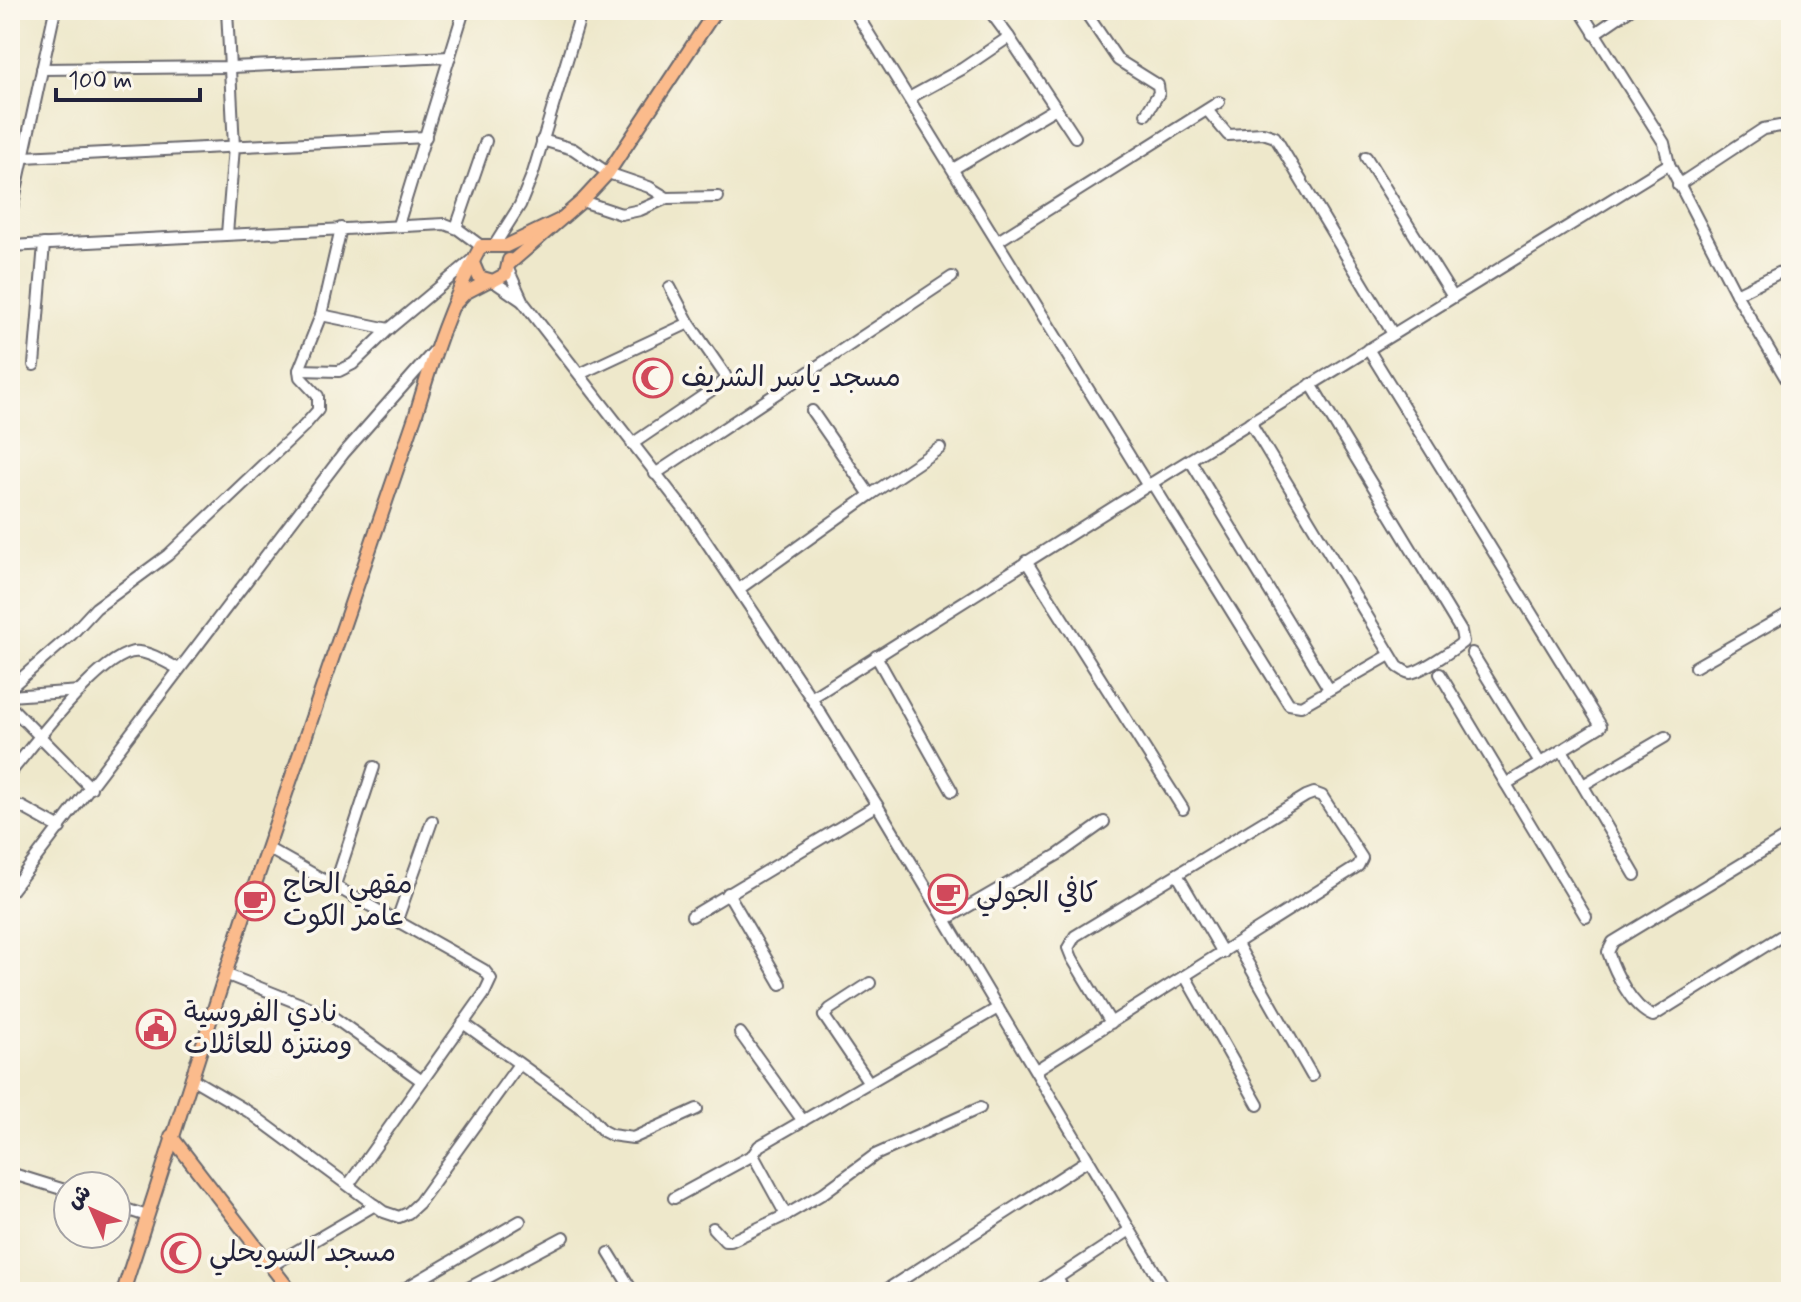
<svg xmlns="http://www.w3.org/2000/svg" width="1801" height="1302" font-family="Mynerve,'Playpen Sans Arabic',sans-serif">
	<rect width="100%" height="100%" fill="#fbf7ec"/>
	<filter id="ink" filterUnits="userSpaceOnUse"><feTurbulence type="fractalNoise" baseFrequency=".0125" numOctaves="2"/><feDisplacementMap in="SourceGraphic" scale="16" xChannelSelector="R" yChannelSelector="G"/><feConvolveMatrix kernelMatrix="1 2 1 2 8 2 1 2 1" color-interpolation-filters="sRGB"/></filter>
	<filter id="wash" filterUnits="userSpaceOnUse"><feTurbulence type="fractalNoise" baseFrequency=".006" numOctaves="4" result="noise"/><feDisplacementMap in="SourceGraphic" scale="32" xChannelSelector="R" yChannelSelector="G"/><feGaussianBlur stdDeviation="1.8" result="paint"/><feColorMatrix in="noise" values="0 0 0 0 0 0 0 0 0 0 0 0 0 0 0 0 0 1.4 0 .05"/><feComposite in="paint" operator="in"/></filter>
	<g filter="url(#wash)">
		<rect width="100%" height="100%" fill="#eee8cb"/>
	</g>
	<g filter="url(#ink)">
		<g fill="none" stroke-linecap="round" stroke-linejoin="round">
			<defs>
				<g id="minor">
					<path d="M 854,10 L 1148,486"/>
					<path d="M 1084,10 L 1118,60 L 1158,85 L 1159,93 L 1146,114"/>
					<path d="M 1580,10 L 1664,143 L 1669,164"/>
					<path d="M 1594,34 L 1629,10"/>
					<path d="M 1009,37 L 1075,137"/>
					<path d="M 42,69 L 231,67 L 450,57"/>
					<path d="M 909,98 L 962,69 L 1009,37 L 989,10"/>
					<path d="M 1207,110 L 1228,135 L 1263,133 L 1275,137 L 1393,334"/>
					<path d="M 542,140 L 573,149 L 608,173 L 649,187 L 667,198"/>
					<path d="M 24,157 L 426,137"/>
					<path d="M 1366,157 L 1453,297"/>
					<path d="M 953,169 L 1056,108"/>
					<path d="M 1678,185 L 1763,129 L 1780,126 L 1791,130"/>
					<path d="M 582,201 L 621,214 L 640,210 L 667,198 L 718,197"/>
					<path d="M 10,218 L 55,10"/>
					<path d="M 398,225 L 464,10"/>
					<path d="M 456,228 L 486,141"/>
					<path d="M 227,234 L 234,147 L 227,10"/>
					<path d="M 998,241 L 1219,102"/>
					<path d="M 10,246 L 445,224 L 458,229 L 481,246"/>
					<path d="M 494,246 L 520,205 L 533,173 L 582,10"/>
					<path d="M 508,269 L 523,302 L 689,516 L 811,698 L 877,805 L 1167,1292"/>
					<path d="M 493,281 L 522,301"/>
					<path d="M 670,287 L 689,323"/>
					<path d="M 1736,294 L 1791,267"/>
					<path d="M 321,315 L 389,329"/>
					<path d="M 1368,349 L 1601,726 L 1506,784 L 1586,917"/>
					<path d="M 34,365 L 44,244"/>
					<path d="M 299,370 L 339,371 L 353,364 L 389,329 L 474,258"/>
					<path d="M 580,374 L 689,323 L 725,375 L 725,381 L 632,444"/>
					<path d="M 1250,422 L 1398,667 C 1402,669 1406,673 1410,673 C 1421,672 1454,649 1463,642 L 1461,631 L 1311,384"/>
					<path d="M 1190,460 L 1329,689"/>
					<path d="M 655,474 L 952,277"/>
					<path d="M 1152,483 L 1289,704 L 1301,706 L 1390,655"/>
					<path d="M 870,495 L 940,448"/>
					<path d="M 1026,561 L 1183,809"/>
					<path d="M 739,589 L 870,495 L 812,411"/>
					<path d="M 1472,653 L 1540,763"/>
					<path d="M 876,656 L 952,791"/>
					<path d="M 1695,667 L 1791,612"/>
					<path d="M 1440,674 L 1506,784"/>
					<path d="M 10,688 L 71,635 L 96,608 L 168,555 L 304,426 L 318,410 L 318,396 L 300,377 L 299,370 L 321,315 L 341,228"/>
					<path d="M 10,696 L 80,691"/>
					<path d="M 811,698 L 1152,483 L 1669,164 L 1736,294 L 1791,387"/>
					<path d="M 10,706 L 91,788"/>
					<path d="M 1562,750 L 1635,875"/>
					<path d="M 10,773 C 32,747 106,647 139,652 C 152,653 167,663 179,669"/>
					<path d="M 1583,785 L 1665,737"/>
					<path d="M 10,805 L 22,807 L 60,828"/>
					<path d="M 1791,834 L 1613,942 L 1608,952 C 1615,973 1632,1008 1653,1016 L 1791,930"/>
					<path d="M 269,849 L 470,962 L 484,970 L 491,979 L 484,994 L 349,1184"/>
					<path d="M 1178,876 L 1223,953"/>
					<path d="M 335,885 L 374,767"/>
					<path d="M 10,892 L 344,453 L 434,351"/>
					<path d="M 728,893 L 781,984"/>
					<path d="M 692,916 L 877,805"/>
					<path d="M 397,920 L 432,821"/>
					<path d="M 945,920 L 1059,854 L 1104,822"/>
					<path d="M 1237,944 L 1312,1076"/>
					<path d="M 225,974 L 333,1017 L 422,1081"/>
					<path d="M 1185,976 L 1258,1105"/>
					<path d="M 463,1023 L 585,1111 L 603,1131 L 611,1135 L 633,1138 L 697,1109"/>
					<path d="M 740,1033 L 803,1121"/>
					<path d="M 1036,1070 L 1358,866 L 1362,858 L 1322,796 L 1314,793 L 1306,796 L 1075,936 L 1068,948 L 1072,958 L 1111,1023"/>
					<path d="M 191,1078 L 249,1112 L 384,1212 L 399,1217 L 408,1213 L 419,1203 L 519,1064"/>
					<path d="M 868,1081 L 824,1016 L 830,1009 L 870,983"/>
					<path d="M 753,1155 L 786,1215 L 822,1194 L 875,1155 L 980,1108"/>
					<path d="M 10,1173 L 68,1191"/>
					<path d="M 674,1198 L 753,1155 L 759,1146 L 998,1008"/>
					<path d="M 116,1206 L 147,1216"/>
					<path d="M 713,1228 L 725,1241 L 731,1241 L 786,1215"/>
					<path d="M 609,1253 L 633,1292"/>
					<path d="M 271,1266 L 375,1205"/>
					<path d="M 1057,1278 L 1065,1292"/>
					<path d="M 399,1292 L 520,1221"/>
					<path d="M 461,1292 L 564,1237"/>
					<path d="M 883,1292 L 1088,1160"/>
					<path d="M 1036,1292 L 1130,1230"/>
				</g>
				<g id="major">
					<path d="M 473,263 L 479,277 L 493,281 L 506,274 L 509,260"/>
					<path d="M 509,264 L 582,201 L 608,173 L 716,10"/>
					<path d="M 454,305 L 465,293 L 488,281"/>
					<path d="M 171,1136 L 291,1292"/>
					<path d="M 123,1292 L 243,919 L 416,414 C 433,356 452,299 481,246 L 506,246 L 558,221"/>
				</g>
			</defs>
			<use href="#minor" stroke="#69676d" stroke-width="14"/>
			<use href="#major" stroke="#69676d" stroke-width="16"/>
			<use href="#minor" stroke="#fff" stroke-width="10"/>
			<use href="#major" stroke="#fbbb8c" stroke-width="12"/>
		</g>
	</g>
	<defs>
		<symbol id="mosque-ring" viewBox="-11 -11 22 22"><circle r="9.5" fill="#fbf7ec" stroke="#d1495b" stroke-width="1.5"/><path d="M3.5-4.9A6 6 0 1 0 3.5 4.9A5 5 0 1 1 3.5-4.9Z" fill="#d1495b"/></symbol>
		<symbol id="cafe-ring" viewBox="-11 -11 22 22"><circle r="9.5" fill="#fbf7ec" stroke="#d1495b" stroke-width="1.5"/><path d="M-5.5-4.5H6V0H3Q3 3.5 0 3.5H-2.5Q-5.5 3.5-5.5 0ZM3-3.2v2h1.7v-2ZM-6 4.5H4V6H-6Z" fill="#d1495b"/></symbol>
		<symbol id="civic-ring" viewBox="-11 -11 22 22"><circle r="9.5" fill="#fbf7ec" stroke="#d1495b" stroke-width="1.5"/><path d="M-.6-6.5H3V-4.5H.6V-3L4-1V1h2V6H-6V1h2V-1L-.6-3ZM-1.2 2.5V6h2.4V2.5Z" fill="#d1495b"/></symbol>
	</defs>
	<g fill-rule="evenodd">
		<use href="#mosque-ring" x="631" y="356" width="44" height="44"/>
		<use href="#cafe-ring" x="926" y="872" width="44" height="44"/>
		<use href="#cafe-ring" x="233" y="879" width="44" height="44"/>
		<use href="#civic-ring" x="134" y="1007" width="44" height="44"/>
		<use href="#mosque-ring" x="159" y="1231" width="44" height="44"/>
	</g>
	<g text-anchor="middle" dominant-baseline="central" stroke-width="7" stroke-linejoin="round" paint-order="stroke">
		<g font-size="28" fill="#22223b" stroke="#fbf7ec" text-anchor="start">
			<text x="681" y="378">مسجد ياسر الشريف</text>
			<text x="283" y="885">مقهي الحاج<tspan x="283" dy="32">عامر الكوت</tspan></text>
			<text x="976" y="894">كافي الجولي</text>
			<text x="184" y="1013">نادي الفروسية<tspan x="184" dy="32">ومنتزه للعائلات</tspan></text>
			<text x="209" y="1253">مسجد السويحلي</text>
		</g>
	</g>
	<rect width="1801" height="1302" fill="none" stroke="#fbf7ec" stroke-width="40"/>
	<g transform="translate(92 1210) rotate(315)"><circle r="38" fill="#fbf7ec" stroke="#a4a2a5" stroke-width="2"/>
	<path d="M0-6L14 30L0 20L-14 30Z" fill="#d1495b"/>
	<text y="-12" font-size="22" font-weight="bold" text-anchor="middle" fill="#22223b">ش</text>
	</g>
	<path d="M56 88v12h144v-12" fill="none" stroke="#22223b" stroke-width="4"/>
	<text x="68" y="88" font-size="24" fill="#22223b" stroke="#fbf7ec" stroke-width="6" paint-order="stroke">100 m</text>
</svg>
